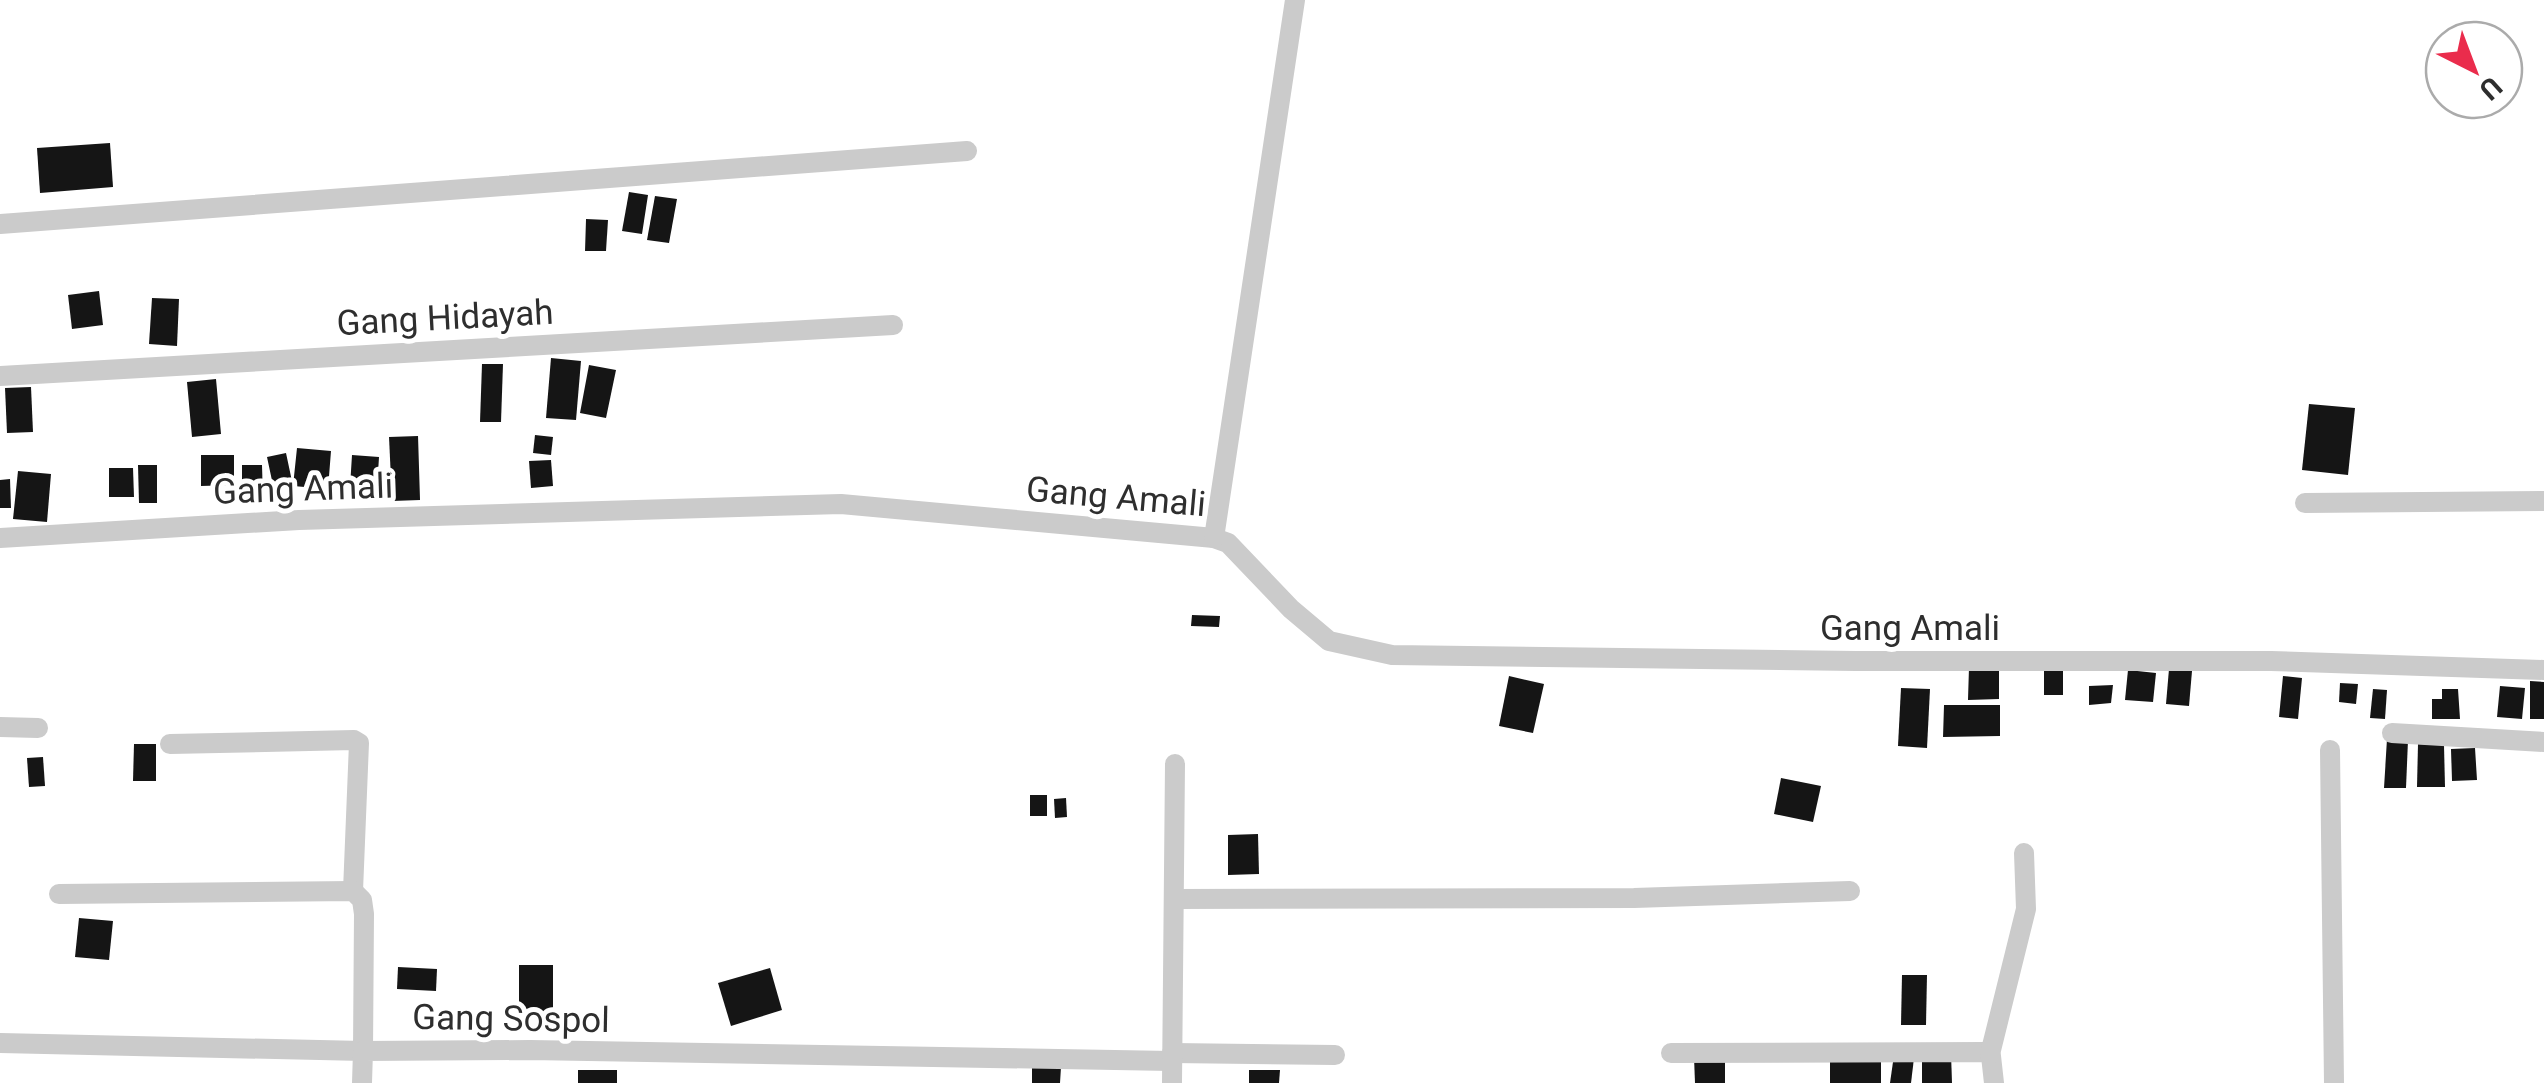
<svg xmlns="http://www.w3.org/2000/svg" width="2544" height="1083" font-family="Roboto,sans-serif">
	<rect width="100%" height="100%" fill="#fff"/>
	<g fill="#151515">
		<path d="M 110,143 L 113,187 L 40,193 L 37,148 Z"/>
		<path d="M 629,192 L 648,195 L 642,234 L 622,231 Z"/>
		<path d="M 655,196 L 677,199 L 669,243 L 647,240 Z"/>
		<path d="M 586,219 L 608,220 L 606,251 L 585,251 Z"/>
		<path d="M 99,291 L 103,325 L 72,329 L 68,295 Z"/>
		<path d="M 152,298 L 179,299 L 177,346 L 149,344 Z"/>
		<path d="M 551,358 L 581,361 L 576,420 L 546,418 Z"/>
		<path d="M 482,364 L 503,364 L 501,422 L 480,422 Z"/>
		<path d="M 589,365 L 616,370 L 606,418 L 580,413 Z"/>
		<path d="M 216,379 L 221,434 L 192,437 L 187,382 Z"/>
		<path d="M 31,387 L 33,432 L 7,433 L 5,388 Z"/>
		<path d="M 2309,404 L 2355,408 L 2348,475 L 2302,470 Z"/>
		<path d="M 535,435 L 553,437 L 551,455 L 533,453 Z"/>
		<path d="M 418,436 L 420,500 L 392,501 L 389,437 Z"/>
		<path d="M 297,448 L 331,451 L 328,489 L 293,486 L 274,490 L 267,457 L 286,453 L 293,486 Z"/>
		<path d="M 201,455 L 234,455 L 234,485 L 201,486 Z"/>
		<path d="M 352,455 L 379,457 L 377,489 L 350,487 Z"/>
		<path d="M 551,460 L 553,486 L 531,488 L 529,461 Z"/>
		<path d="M 138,465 L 157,465 L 157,503 L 139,503 Z"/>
		<path d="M 242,465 L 262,465 L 263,500 L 242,500 Z"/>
		<path d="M 109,468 L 133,468 L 134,497 L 109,497 Z"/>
		<path d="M 18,471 L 51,474 L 47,522 L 13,519 Z"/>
		<path d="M 10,479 L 11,508 L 0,508 L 0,480 Z"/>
		<path d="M 1192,615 L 1220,616 L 1219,627 L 1191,626 Z"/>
		<path d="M 1969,667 L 1999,667 L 1999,699 L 1968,700 Z"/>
		<rect x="2044" y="668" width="19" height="27"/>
		<path d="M 2169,669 L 2192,671 L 2189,706 L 2166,704 Z"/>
		<path d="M 2128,670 L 2156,673 L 2153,702 L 2125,700 Z"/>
		<path d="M 1509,676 L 1544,684 L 1533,733 L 1499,726 Z"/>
		<path d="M 2283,676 L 2302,678 L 2298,719 L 2279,717 Z"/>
		<path d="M 2530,681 L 2544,682 L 2544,719 L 2530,719 Z"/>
		<path d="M 2340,683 L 2358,684 L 2356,704 L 2339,702 Z"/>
		<path d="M 2113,685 L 2111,703 L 2089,705 L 2089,686 Z"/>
		<path d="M 2500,686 L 2525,688 L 2522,719 L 2497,717 Z"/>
		<path d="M 1901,688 L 1930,689 L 1927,748 L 1898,746 Z"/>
		<path d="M 2373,689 L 2387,690 L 2385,719 L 2370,718 Z"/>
		<path d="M 2442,689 L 2458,689 L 2460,719 L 2432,719 L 2432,699 L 2442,699 Z"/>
		<path d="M 1944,705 L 2000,705 L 2000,736 L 1943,737 Z"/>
		<path d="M 2387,739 L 2408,740 L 2406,788 L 2384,788 Z"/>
		<path d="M 134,744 L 156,744 L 156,781 L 133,781 Z"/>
		<path d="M 2418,744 L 2444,745 L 2445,787 L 2417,787 Z"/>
		<path d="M 2475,748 L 2477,780 L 2452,781 L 2451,749 Z"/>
		<path d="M 43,757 L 45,786 L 29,787 L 27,758 Z"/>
		<path d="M 1781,778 L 1821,786 L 1813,822 L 1774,814 Z"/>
		<rect x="1030" y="795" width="17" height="21"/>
		<path d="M 1066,798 L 1067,817 L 1055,818 L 1054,799 Z"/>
		<path d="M 1258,834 L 1259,874 L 1228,875 L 1228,835 Z"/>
		<path d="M 79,918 L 113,921 L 109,960 L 75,957 Z"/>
		<path d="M 519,965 L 553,965 L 553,1019 L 519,1020 Z"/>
		<path d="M 398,967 L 437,969 L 436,991 L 397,989 Z"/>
		<path d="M 770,968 L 782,1010 L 731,1026 L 718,983 Z"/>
		<path d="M 1902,975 L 1927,975 L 1926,1025 L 1901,1025 Z"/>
		<path d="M 1951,1053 L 1952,1083 L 1922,1083 L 1922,1054 Z"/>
		<rect x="1830" y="1055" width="51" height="28"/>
		<path d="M 1894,1055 L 1914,1058 L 1911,1083 L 1890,1083 Z"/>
		<path d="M 1725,1056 L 1725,1083 L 1695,1083 L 1694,1057 Z"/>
		<path d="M 1032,1067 L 1061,1067 L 1060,1083 L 1032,1083 Z"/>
		<rect x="578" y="1070" width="39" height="13"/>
		<path d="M 1249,1070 L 1280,1070 L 1279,1083 L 1249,1083 Z"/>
	</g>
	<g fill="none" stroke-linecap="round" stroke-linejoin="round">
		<g stroke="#cbcbcb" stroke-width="20">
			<path d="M 0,224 L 967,151"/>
			<path d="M 0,376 L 893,325"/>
			<path d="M 2305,503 L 2544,501"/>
			<path d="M 0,538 L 299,520 L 841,504 L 1214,538 L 1228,543 L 1291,609 L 1329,641 L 1392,655 L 1856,661 L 2271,661 L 2544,670"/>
			<path d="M 1214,538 L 1295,0"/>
			<path d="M 0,727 L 38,728"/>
			<path d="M 2392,733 L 2544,742"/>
			<path d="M 170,744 L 354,740 L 359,743 L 353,891"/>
			<path d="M 2330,750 L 2334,1083"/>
			<path d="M 1174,899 L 1634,898 L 1850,891"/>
			<path d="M 0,1043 L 363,1051 L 364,914 L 362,900 L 353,891 L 59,894"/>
			<path d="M 1172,1053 L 1335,1055"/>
			<path d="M 1671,1053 L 1985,1052 L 1991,1056 L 1994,1083"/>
			<path d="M 1990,1054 L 2026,909 L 2024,853"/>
			<path d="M 362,1083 L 363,1051 L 530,1050 L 1171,1061"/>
			<path d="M 1172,1083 L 1175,764"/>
		</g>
	</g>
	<g text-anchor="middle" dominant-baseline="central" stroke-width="10" stroke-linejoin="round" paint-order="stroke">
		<g font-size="35" fill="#2e2e2e" stroke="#fff">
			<text transform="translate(445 318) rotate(-3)">Gang Hidayah</text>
			<text transform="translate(303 489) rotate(-2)">Gang Amali</text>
			<text transform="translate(1116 497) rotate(5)">Gang Amali</text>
			<text x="1910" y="628">Gang Amali</text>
			<text transform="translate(511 1019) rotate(1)">Gang Sospol</text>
		</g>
	</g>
	<g transform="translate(2474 70) rotate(138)"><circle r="48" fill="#ffffff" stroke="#ababab" stroke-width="2.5"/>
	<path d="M0-8L18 38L0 25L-18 38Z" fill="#ea2c4c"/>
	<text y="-15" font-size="28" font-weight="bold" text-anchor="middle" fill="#2e2e2e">U</text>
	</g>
</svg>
